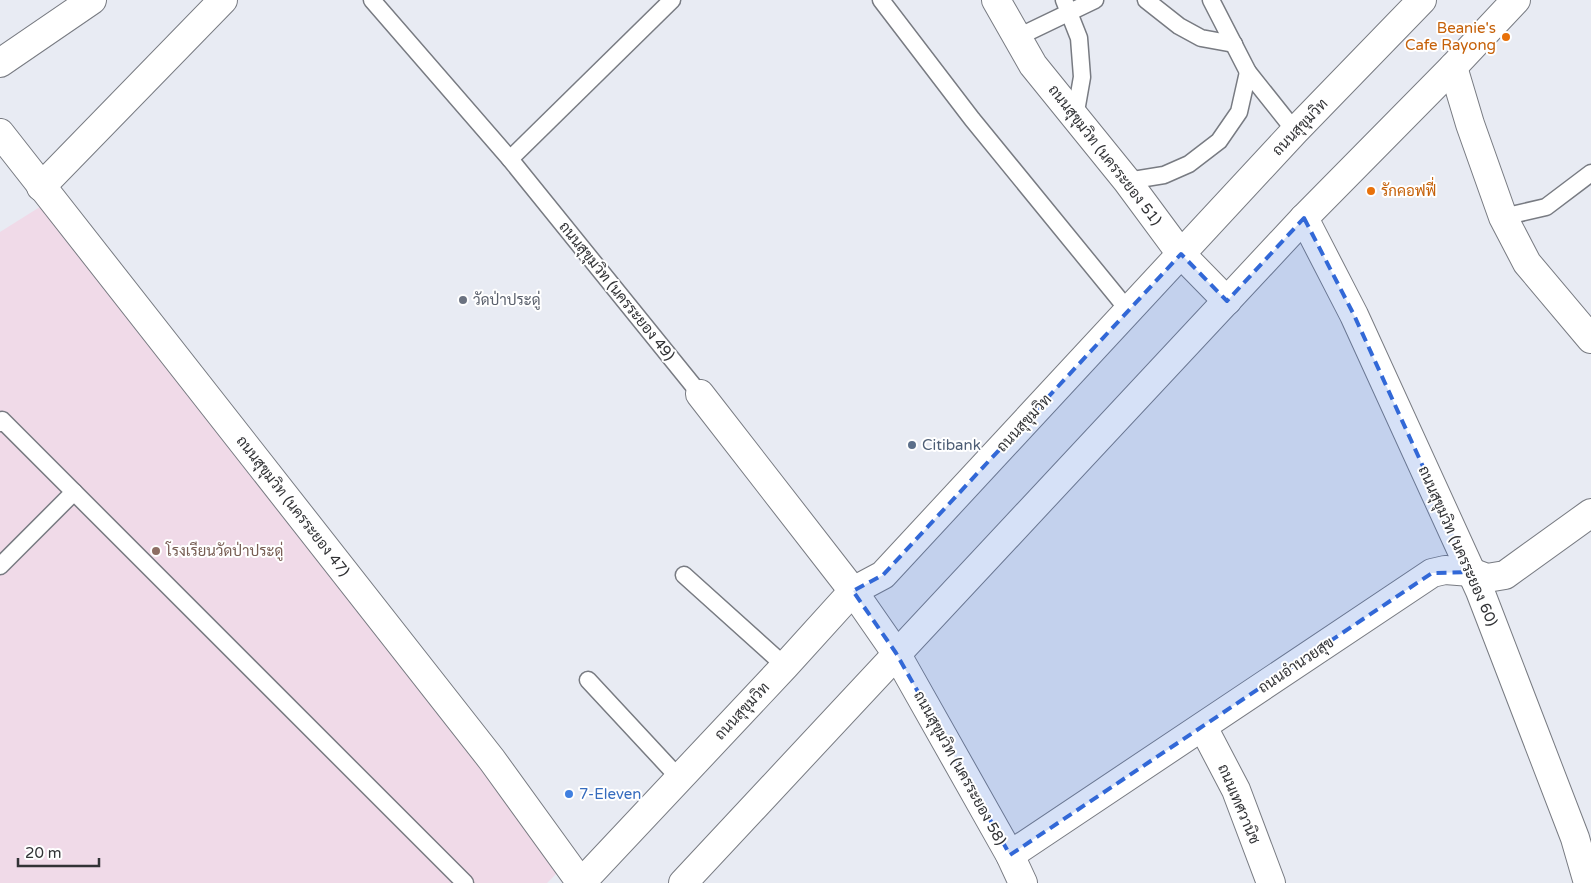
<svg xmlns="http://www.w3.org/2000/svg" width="1591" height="883" font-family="'Varela Round',Sarabun,sans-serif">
	<rect width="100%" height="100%" fill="#e8ebf3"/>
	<path fill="#f0dae8" d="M 43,205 L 561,869 L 547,883 L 0,883 L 0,232 Z"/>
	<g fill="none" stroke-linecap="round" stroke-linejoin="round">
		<defs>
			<g id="service">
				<path d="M 372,0 L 510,159 L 700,394"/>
				<path d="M 881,0 L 972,119 L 1128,310"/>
				<path d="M 1064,0 L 1079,38 L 1082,77 L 1075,117"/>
				<path d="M 1146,0 L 1179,26 L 1201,38 L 1234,44"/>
				<path d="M 1211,0 L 1248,72 L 1295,131"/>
				<path d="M 1018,37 L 1095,0"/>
				<path d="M 510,159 L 672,0"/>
				<path d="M 1127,181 L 1164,175 L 1189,164 L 1219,141 L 1239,112 L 1248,72"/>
				<path d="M 1503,217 L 1546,207 L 1591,173"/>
				<path d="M 0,423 L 2,420 L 465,883"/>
				<path d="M 0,566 L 74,492"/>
				<path d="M 684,575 L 785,666"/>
				<path d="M 588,680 L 680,779"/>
			</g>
			<g id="minor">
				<path d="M 996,0 L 1033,65 L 1127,181 L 1181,254"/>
				<path d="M 0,63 L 92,0"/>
				<path d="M 1453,67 L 1470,124 L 1503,217 L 1527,263 L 1591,339"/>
				<path d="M 0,133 L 492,760 L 581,883"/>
				<path d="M 41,187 L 223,0"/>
				<path d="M 1304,218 L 1354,315 L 1480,591 L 1575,838 L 1588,883"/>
				<path d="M 700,394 L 853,591 L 896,653 L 1010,855 L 1023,883"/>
				<path d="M 1203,727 L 1236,790 L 1271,883"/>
				<path d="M 1010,855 L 1432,573 L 1445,570 L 1471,572 L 1487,578 L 1505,575 L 1591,513"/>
			</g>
			<g id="primary">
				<path d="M 1181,254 L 1227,301"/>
				<path d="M 581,883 L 785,666 L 853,591 L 883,575 L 1295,131 L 1422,0"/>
				<path d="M 683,883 L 1304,218 L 1453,67 L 1516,0"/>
			</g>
		</defs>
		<use href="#service" stroke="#787b82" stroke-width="19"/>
		<use href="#minor" stroke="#787b82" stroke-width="30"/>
		<use href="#primary" stroke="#787b82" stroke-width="30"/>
		<use href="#service" stroke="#fff" stroke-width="16"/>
		<use href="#minor" stroke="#fff" stroke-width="28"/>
		<use href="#primary" stroke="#fff" stroke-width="28"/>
	</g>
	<path fill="#3268d7" fill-opacity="0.2" stroke="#3268d7" stroke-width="4" stroke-dasharray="10 6" stroke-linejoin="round" d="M 1304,218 L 1354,315 L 1471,572 L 1432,573 L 1010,855 L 896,653 L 853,591 L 883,575 L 1181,254 L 1227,301 Z"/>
	<g fill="#e8710a" stroke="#fff" stroke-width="2">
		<circle cx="1506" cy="37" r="5"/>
		<circle cx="1371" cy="191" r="5"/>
	</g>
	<circle fill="#6b7280" stroke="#fff" stroke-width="2" cx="463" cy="300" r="5"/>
	<circle fill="#5c6f8a" stroke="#fff" stroke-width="2" cx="912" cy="445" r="5"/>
	<circle fill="#8d6e63" stroke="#fff" stroke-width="2" cx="156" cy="551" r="5"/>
	<circle fill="#3f7fe0" stroke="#fff" stroke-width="2" cx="569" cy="794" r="5"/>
	<g text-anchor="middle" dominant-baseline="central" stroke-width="4" stroke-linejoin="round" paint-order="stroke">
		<g font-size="15" fill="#c56008" stroke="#fff" text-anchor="end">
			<text x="1496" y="28">Beanie's<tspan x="1496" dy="17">Cafe Rayong</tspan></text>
			<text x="1381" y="191" text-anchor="start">รักคอฟฟี่</text>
		</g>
		<g font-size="15" fill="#323336" stroke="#fff">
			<text transform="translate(1300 127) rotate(-46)">ถนนสุขุมวิท</text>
			<text transform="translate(1105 155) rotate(52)">ถนนสุขุมวิท (นครระยอง 51)</text>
			<text transform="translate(617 291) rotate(51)">ถนนสุขุมวิท (นครระยอง 49)</text>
			<text transform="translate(1024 423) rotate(-47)">ถนนสุขุมวิท</text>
			<text transform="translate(293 506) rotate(52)">ถนนสุขุมวิท (นครระยอง 47)</text>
			<text transform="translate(1458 546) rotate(66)">ถนนสุขุมวิท (นครระยอง 60)</text>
			<text transform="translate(1296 665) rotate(-34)">ถนนอำนวยสุข</text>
			<text transform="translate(742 711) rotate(-47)">ถนนสุขุมวิท</text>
			<text transform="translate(960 768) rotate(61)">ถนนสุขุมวิท (นครระยอง 58)</text>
			<text transform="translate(1239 804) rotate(67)">ถนนเทศวานิช</text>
		</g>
		<g font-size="15" fill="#5b616d" stroke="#fff" text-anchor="start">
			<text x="473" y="300">วัดป่าประดู่</text>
		</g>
		<g font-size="15" fill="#4e5e75" stroke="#fff" text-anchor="start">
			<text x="922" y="445">Citibank</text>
		</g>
		<g font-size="15" fill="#785e54" stroke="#fff" text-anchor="start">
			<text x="166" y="551">โรงเรียนวัดป่าประดู่</text>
		</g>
		<g font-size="15" fill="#366cbe" stroke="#fff" text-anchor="start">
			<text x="579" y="794">7-Eleven</text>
		</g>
	</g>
	<path d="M18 858v8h81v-8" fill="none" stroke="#323336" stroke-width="2.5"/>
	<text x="25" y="858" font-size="15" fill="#323336" stroke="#ffffff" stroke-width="4" paint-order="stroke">20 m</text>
</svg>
